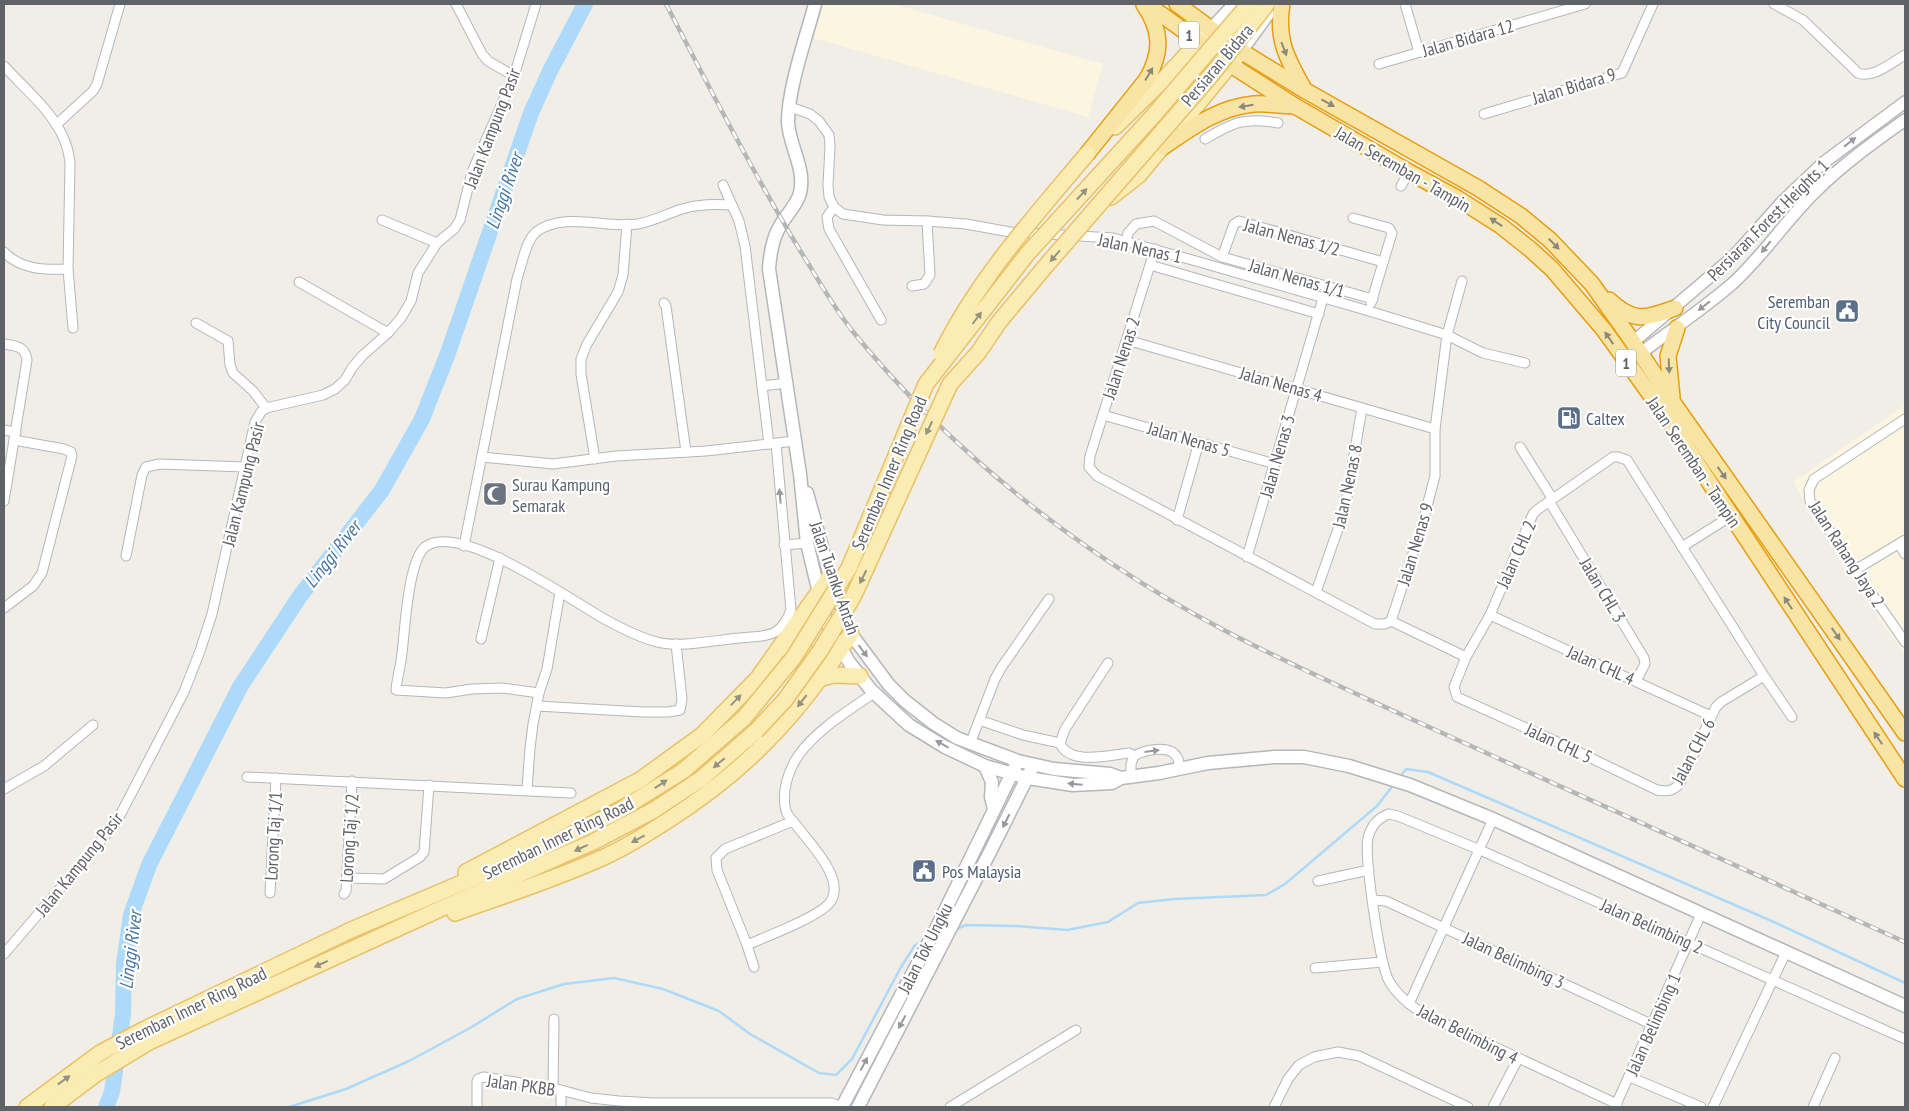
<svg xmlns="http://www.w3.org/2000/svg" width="1909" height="1111" font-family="'PT Sans Narrow',sans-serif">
	<rect width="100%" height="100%" fill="#f0eee7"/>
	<g fill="#fcf5e0">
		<path d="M 824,4 L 893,4 L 1103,64 L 1088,117 L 814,38 Z"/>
		<path d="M 1905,405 L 1905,653 L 1886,629 L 1793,482 Z"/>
	</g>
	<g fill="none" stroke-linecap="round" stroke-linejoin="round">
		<g stroke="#addafa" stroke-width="2.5">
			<path d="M 1399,778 L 1406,769 L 1428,772 L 1774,922 L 1905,983"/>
			<path d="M 954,930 L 966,925 L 1015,926 L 1067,930 L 1108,922 L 1138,903 L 1174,899 L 1266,895 L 1285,884 L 1377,806 L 1394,784"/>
			<path d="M 289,1107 L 346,1089 L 409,1061 L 470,1028 L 517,999 L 564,984 L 614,978 L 663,989 L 719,1011 L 750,1034 L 819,1073 L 836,1075 L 852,1059 L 901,967 L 915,945 L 923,941"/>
		</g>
		<path stroke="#addafa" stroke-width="16" d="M 106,1107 L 112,1092 L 123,1014 L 124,964 L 131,915 L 149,865 L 240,687 L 300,596 L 382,490 L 422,419 L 448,353 L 531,113 L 550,71 L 585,4"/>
		<defs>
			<g id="minor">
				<path d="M 456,4 L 482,54 L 488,61 L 514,76"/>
				<path d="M 1405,4 L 1419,52"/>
				<path d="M 1774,4 L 1803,20 L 1858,73 C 1873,79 1892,62 1905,55"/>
				<path d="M 1379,64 L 1585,4"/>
				<path d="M 4,66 C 23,87 52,111 63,137 C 67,145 69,154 70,163 L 68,269 L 73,328"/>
				<path d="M 790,107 L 810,114 L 819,121 L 829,135 L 830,146 L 828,185 L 829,197 L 834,207 L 843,214 L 883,220 L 927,221 L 966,224 L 1010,232 L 1113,238 L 1203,263 L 1369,311 L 1447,335 L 1483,353 L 1525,363"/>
				<path d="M 1484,114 L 1622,73 L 1653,4"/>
				<path d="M 56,125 L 93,91 L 97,84 L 120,4"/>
				<path d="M 1205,139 C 1234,122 1244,117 1278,123"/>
				<path d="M 723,185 L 739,221 L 745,246 L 769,444"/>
				<path d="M 1401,186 L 1409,172"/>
				<path d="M 834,207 L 827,217 L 829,229 L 881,320"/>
				<path d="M 1353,218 L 1389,228 L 1392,233 L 1371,303"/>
				<path d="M 382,220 L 437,243"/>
				<path d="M 1126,241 L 1128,233 L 1136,224 L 1154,221 L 1222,257 L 1373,299"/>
				<path d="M 1155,249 L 1090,456 L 1089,467 L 1097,476 L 1375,624 L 1385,624 L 1391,621 L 1421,529 L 1435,476 L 1435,429 L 1447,335 L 1462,281"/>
				<path d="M 4,252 C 21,270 45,270 68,269"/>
				<path d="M 1222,257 L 1234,224 L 1239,221 L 1383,262"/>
				<path d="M 1150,265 L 1319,314"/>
				<path d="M 299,282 L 388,333"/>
				<path d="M 912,286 L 924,284 L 930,275 L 927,221"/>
				<path d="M 664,303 L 666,306 L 686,452"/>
				<path d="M 196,323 L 228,341 L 230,365 L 233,373 L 253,391 L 266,408"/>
				<path d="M 1127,340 L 1435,429"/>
				<path d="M 4,344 C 16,346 25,346 27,360 L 14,440 L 64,449 L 71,452 L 72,456 L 42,573 L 33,586 L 4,608"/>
				<path d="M 762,386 L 787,383"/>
				<path d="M 1103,415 L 1275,464"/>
				<path d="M 1905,419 L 1814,479 L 1809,490 L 1810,501 L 1855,570 L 1905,642"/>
				<path d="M 4,430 L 16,432"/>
				<path d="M 1520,447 L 1552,498"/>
				<path d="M 482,457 L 553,464 L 616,456 L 706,451 L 795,441"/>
				<path d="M 595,459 L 581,374 L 581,359 L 587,344 L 618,292 L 623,275 L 627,224"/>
				<path d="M 4,501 L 14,440"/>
				<path d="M 1549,501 L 1644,658 L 1645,664 L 1636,681"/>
				<path d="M 1177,520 L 1199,442"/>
				<path d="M 1899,544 L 1905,554"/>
				<path d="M 784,545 L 807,543"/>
				<path d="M 464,546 L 517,279 C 521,267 526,240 536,232 C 564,211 607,229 638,224 C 653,221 667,214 682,209 C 699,204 714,204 732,205"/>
				<path d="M 1682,547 L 1731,516"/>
				<path d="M 126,556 L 142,475 L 146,467 L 160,464 L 245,467"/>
				<path d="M 1247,557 L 1323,298"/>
				<path d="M 1855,570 L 1905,540"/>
				<path d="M 1316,592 L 1345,509 L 1362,408"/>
				<path d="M 1490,615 L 1711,716"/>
				<path d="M 1391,621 L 1466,657"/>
				<path d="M 481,639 L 500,558"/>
				<path d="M 1108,663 L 1065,729 L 1060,743 C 1069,766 1110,755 1129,753 L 1134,756"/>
				<path d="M 1764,676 L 1721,702 L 1716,707 L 1680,783 C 1674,791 1667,792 1657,790 L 1564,745 L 1457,697 L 1454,687 L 1466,657 L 1490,615 L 1533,514 L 1537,510 L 1613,457 L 1618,457 L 1627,460 L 1764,676 L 1792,717"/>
				<path d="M 539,693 L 502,688 L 472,689 L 446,693 L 396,690 C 397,678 401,665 402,653 C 405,630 408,561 425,547 C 460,520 576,604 608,621 C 623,629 641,638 657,642 C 678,648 717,640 740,638 C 767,635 780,639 791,610 L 776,443"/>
				<path d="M 537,706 L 643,712 L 668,712 L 680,710 L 682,699 L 676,644"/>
				<path d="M 979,720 L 1023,735 L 1060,743"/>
				<path d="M 970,744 L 995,679 L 1001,668 L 1049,599"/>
				<path d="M 1131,776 L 1131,764 L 1134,756 C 1144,750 1170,744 1177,757 C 1179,760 1179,765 1180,769"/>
				<path d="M 247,777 L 571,793"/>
				<path d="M 4,789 L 44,766 L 93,725"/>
				<path d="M 527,790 L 530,748 L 533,724 L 539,693 L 547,669 L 560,592"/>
				<path d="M 347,878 L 384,879 L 420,857 L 424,852 L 429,785"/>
				<path d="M 1318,881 L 1369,870"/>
				<path d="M 270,893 L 276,778"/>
				<path d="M 344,894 L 346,891 L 352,781"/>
				<path d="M 1373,900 L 1386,901 L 1653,1025"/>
				<path d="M 747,945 C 765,937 822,916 831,901 C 845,878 810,844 797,826 C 793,822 788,816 786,811 C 781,793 788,771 798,756 C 816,730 848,711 874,693"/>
				<path d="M 4,954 L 116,823 L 184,692 L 200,651 L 212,614 L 255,422 L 261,412 L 266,408 L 323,395 L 335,389 L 345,380 L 352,368 L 362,356 L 388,333 L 401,318 L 411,301 L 418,273 L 437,243 L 454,229 L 460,220 L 472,172 L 514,76 L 536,4"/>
				<path d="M 754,967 L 747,945 L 717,870 L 716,858 L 725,849 L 793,821"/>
				<path d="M 1315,968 L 1382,962"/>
				<path d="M 1409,1004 L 1493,819"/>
				<path d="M 1630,1077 L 1701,1107"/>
				<path d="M 553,1088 L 554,1019"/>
				<path d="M 561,1090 L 561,1107"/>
				<path d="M 1617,1104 L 1422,1013 C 1409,1004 1397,995 1389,981 C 1380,965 1364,857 1368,838 C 1371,826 1377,818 1389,814 L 1398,816 L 1480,850 L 1905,1039"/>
				<path d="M 477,1107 L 477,1082 L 478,1079 L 484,1077 L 553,1088 L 591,1098 L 619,1101 L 655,1103 L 832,1103 L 842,1107"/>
				<path d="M 950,1107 L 1076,1030"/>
				<path d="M 1274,1107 L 1288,1079 L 1299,1065 L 1314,1057 L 1338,1052 L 1359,1056 L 1468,1107"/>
				<path d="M 1493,1107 L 1518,1059"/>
				<path d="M 1615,1107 L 1701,914"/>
				<path d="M 1713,1107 L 1786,952"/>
				<path d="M 1813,1107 L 1835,1058"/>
			</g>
			<g id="tertiary">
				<path d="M 1633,342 L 1733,257 L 1783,201 L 1823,163 L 1905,102"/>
				<path d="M 1641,353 C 1671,330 1703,309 1732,284 C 1763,256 1786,220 1816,191 C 1843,164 1874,142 1905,120"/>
			</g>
			<g id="secondary">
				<path d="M 815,4 C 806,38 788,88 788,122 C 789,146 806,168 800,193 C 797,205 786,215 780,226 C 772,239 770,254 769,269 L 800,474 L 807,543 L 826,622 L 849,662 L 871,690 L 909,725 L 945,747 L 985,766 L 1028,778 L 1073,785 L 1112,783 L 1121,778 L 1159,773 L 1208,763 L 1274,757 L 1304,757 L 1349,766 L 1410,785 L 1493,819 L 1905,1006"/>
				<path d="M 1231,8 L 1233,20 L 1241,25"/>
				<path d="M 1211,29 L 1234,5"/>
				<path d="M 1241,51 L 1268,14"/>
				<path d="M 807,493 L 830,576 L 851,634 L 889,685 L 905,701 L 933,723 L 957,738 L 1018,761 L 1054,769 L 1110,774 L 1121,778"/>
				<path d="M 985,766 L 992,782 L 991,797 L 994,809"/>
				<path d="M 842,1107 L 937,927 L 1016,765"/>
				<path d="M 858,1107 L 991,850 L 1031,770"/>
			</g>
			<g id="primary">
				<path d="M 1115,127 L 1161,82 L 1211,29"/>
				<path d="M 1111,197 L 1139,175 L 1239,54"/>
				<path d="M 788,650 C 799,647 815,654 818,666 C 819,670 819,675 818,679 L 834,675 L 860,676"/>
				<path d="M 466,872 L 640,780 L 702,735 L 758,678 L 830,576"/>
				<path d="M 455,913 C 505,895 556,879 604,857 C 626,847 647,834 667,821 C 703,798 737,772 767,741 C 799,709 826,671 851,634"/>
				<path d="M 27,1107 L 100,1053 L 143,1030 L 351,930 L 523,857 L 617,812 L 683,771 L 744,718"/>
				<path d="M 52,1107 L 96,1074 L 149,1042 L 438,910 L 593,842 L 654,810 L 701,779 L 756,731"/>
			</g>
			<g id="trunk">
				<path d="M 1147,4 L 1231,65 L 1295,106 L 1409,172 L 1457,198 L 1501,226 L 1530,249 L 1552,269 L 1604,330 L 1665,415 L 1905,779"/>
				<path d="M 1177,4 L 1241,51 L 1306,91 L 1478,188 L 1521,216 L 1550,240 L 1592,284 L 1633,342 L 1674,404 L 1905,733"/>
				<path d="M 1282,4 C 1276,39 1287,59 1304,89"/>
				<path d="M 1163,147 C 1191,128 1219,107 1254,104 C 1267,103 1280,106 1293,106"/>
				<path d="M 1087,154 L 1147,79 C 1162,52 1162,31 1144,5"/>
				<path d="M 1609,300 C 1634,324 1647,318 1675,308"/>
				<path d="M 1672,397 L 1668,356 L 1677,328"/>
			</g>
		</defs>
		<use href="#minor" stroke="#b4b7bb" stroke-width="11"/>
		<use href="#tertiary" stroke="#b4b7bb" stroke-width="14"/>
		<use href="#secondary" stroke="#b3b6bb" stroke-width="15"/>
		<use href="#primary" stroke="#e9c167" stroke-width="18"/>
		<use href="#trunk" stroke="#e89e0f" stroke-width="18"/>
		<use href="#minor" stroke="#fff" stroke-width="9"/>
		<use href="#tertiary" stroke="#fff" stroke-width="11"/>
		<use href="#secondary" stroke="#fff" stroke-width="12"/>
		<use href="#primary" stroke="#faecb2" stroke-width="15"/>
		<use href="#trunk" stroke="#f8e4a5" stroke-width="15"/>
		<defs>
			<path id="rail" d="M 666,4 C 709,87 752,171 801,252 C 818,279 833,307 854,333 C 960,463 1102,570 1251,644 C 1331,684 1412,719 1493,756 C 1631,818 1768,880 1905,942"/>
		</defs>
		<use href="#rail" stroke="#b5b6b6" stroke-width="4.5"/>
		<use href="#rail" stroke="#fff" stroke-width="2.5" stroke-dasharray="8" stroke-linecap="butt"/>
		<defs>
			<g id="primary-bridge">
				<path d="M 941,354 C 978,279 1034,217 1087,154"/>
				<path d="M 744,718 L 794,657 L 849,568 L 926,384 L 1028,253 L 1153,116 L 1249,4"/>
				<path d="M 756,731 L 785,700 L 820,651 L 853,597 L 950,384 L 978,353 L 999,322 L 1044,268 L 1213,73 L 1267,4"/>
			</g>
		</defs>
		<use href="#primary-bridge" stroke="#e9c167" stroke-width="18" stroke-linecap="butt"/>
		<use href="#primary-bridge" stroke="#faecb2" stroke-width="15"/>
	</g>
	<defs><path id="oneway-solid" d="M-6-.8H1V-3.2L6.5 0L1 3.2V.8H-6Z" transform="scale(1.25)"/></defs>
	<g fill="#8d8979">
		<use href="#oneway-solid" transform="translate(1284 49) rotate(69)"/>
		<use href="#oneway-solid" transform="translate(1149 74) rotate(-59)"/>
		<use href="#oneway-solid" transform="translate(1328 103) rotate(29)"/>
		<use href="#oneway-solid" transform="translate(1246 106) rotate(171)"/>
		<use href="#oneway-solid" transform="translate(1496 222) rotate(-147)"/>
		<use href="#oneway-solid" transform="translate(1554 244) rotate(45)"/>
		<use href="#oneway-solid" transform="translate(1609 338) rotate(-125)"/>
		<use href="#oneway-solid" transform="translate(1669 366) rotate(88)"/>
		<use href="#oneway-solid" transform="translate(1722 473) rotate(55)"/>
		<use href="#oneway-solid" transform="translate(1788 603) rotate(-123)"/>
		<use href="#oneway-solid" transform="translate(1836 634) rotate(55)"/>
		<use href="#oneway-solid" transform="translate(1878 738) rotate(-124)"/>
	</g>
	<g fill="#97999c">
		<use href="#oneway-solid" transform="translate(1850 142) rotate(-38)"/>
		<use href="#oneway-solid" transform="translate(1766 247) rotate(129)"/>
		<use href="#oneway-solid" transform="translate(1704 306) rotate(142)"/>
		<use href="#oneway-solid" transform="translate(780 496) rotate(-95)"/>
		<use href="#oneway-solid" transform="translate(863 651) rotate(53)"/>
		<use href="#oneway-solid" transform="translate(942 744) rotate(-151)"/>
		<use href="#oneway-solid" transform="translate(1152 751) rotate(-7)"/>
		<use href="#oneway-solid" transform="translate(1075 784) rotate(-175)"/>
		<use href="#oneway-solid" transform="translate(1006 821) rotate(117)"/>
		<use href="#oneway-solid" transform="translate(902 1022) rotate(118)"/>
		<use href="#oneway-solid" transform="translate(864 1064) rotate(-62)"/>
	</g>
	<g fill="#959281">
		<use href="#oneway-solid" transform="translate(1082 194) rotate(-47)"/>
		<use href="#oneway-solid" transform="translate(1055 256) rotate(131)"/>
		<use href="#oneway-solid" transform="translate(977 318) rotate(-53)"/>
		<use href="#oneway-solid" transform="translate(929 428) rotate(115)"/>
		<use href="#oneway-solid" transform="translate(863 577) rotate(116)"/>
		<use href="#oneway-solid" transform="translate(736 700) rotate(-46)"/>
		<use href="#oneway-solid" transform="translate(802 701) rotate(128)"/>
		<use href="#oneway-solid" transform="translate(719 763) rotate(140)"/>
		<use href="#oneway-solid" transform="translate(661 784) rotate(-33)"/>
		<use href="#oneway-solid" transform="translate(638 839) rotate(151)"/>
		<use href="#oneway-solid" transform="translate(581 848) rotate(155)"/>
		<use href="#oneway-solid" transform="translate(321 964) rotate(155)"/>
		<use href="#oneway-solid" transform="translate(64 1080) rotate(-36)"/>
	</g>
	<defs>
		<symbol id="civic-square" viewBox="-11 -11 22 22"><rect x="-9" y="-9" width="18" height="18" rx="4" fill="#5c6f8a" stroke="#fff"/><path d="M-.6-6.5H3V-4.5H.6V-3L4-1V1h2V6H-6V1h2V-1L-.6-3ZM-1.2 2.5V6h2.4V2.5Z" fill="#fff"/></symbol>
		<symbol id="fuel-square" viewBox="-11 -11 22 22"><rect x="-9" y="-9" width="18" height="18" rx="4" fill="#5c6f8a" stroke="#fff"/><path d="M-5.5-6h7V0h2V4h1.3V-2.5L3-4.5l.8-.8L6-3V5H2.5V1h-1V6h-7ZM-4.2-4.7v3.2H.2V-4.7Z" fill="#fff"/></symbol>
		<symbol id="mosque-square" viewBox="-11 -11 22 22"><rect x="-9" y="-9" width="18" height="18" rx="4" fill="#6b7280" stroke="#fff"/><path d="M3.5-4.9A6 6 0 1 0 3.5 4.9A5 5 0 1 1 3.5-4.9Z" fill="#fff"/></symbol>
	</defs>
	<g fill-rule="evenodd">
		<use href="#civic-square" x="1833" y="297" width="28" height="28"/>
		<use href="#fuel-square" x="1555" y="404" width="28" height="28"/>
		<use href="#mosque-square" x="481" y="480" width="28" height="28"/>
		<use href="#civic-square" x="910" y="857" width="28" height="28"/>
	</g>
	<g text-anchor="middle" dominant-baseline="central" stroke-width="4.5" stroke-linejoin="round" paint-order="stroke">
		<g fill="#fff" stroke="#8f9194" stroke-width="1">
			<rect x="1179" y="21.5" width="20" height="27" rx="4"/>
			<rect x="1616" y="349.5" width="20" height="27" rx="4"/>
		</g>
		<g font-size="16" font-weight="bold" fill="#5f6266">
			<text x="1189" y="35">1</text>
			<text x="1626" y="363">1</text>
		</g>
		<g font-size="18" fill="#5f6266" stroke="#fff">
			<text transform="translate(1468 38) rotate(-16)">Jalan Bidara 12</text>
			<text transform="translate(1217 65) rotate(-50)">Persiaran Bidara</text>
			<text transform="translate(1574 86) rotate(-17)">Jalan Bidara 9</text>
			<text transform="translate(492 128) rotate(-69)">Jalan Kampung Pasir</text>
			<text transform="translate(1403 169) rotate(30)">Jalan Seremban - Tampin</text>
			<text transform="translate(1768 220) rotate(-45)">Persiaran Forest Heights 1</text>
			<text transform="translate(1292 237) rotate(15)">Jalan Nenas 1/2</text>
			<text transform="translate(1140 248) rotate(12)">Jalan Nenas 1</text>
			<text transform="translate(1297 278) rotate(16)">Jalan Nenas 1/1</text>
			<text transform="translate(1121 358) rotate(-72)">Jalan Nenas 2</text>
			<text transform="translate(1281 384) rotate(16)">Jalan Nenas 4</text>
			<text transform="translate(1189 439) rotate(16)">Jalan Nenas 5</text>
			<text transform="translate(1277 456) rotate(-74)">Jalan Nenas 3</text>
			<text transform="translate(1694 462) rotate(56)">Jalan Seremban - Tampin</text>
			<text transform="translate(889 473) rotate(-67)">Seremban Inner Ring Road</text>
			<text transform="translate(243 484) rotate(-76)">Jalan Kampung Pasir</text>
			<text transform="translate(1347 486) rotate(-78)">Jalan Nenas 8</text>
			<text transform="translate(1415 544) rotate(-73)">Jalan Nenas 9</text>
			<text transform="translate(1516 554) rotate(-66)">Jalan CHL 2</text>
			<text transform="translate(1847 554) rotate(57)">Jalan Rahang Jaya 2</text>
			<text transform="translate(835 578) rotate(71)">Jalan Tuanku Antah</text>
			<text transform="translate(1603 590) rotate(59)">Jalan CHL 3</text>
			<text transform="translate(1601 665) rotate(24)">Jalan CHL 4</text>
			<text transform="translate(1559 743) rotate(25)">Jalan CHL 5</text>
			<text transform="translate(1693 751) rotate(-62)">Jalan CHL 6</text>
			<text transform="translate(273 836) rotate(-87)">Lorong Taj 1/1</text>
			<text transform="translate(349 838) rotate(-86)">Lorong Taj 1/2</text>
			<text transform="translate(558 838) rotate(-26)">Seremban Inner Ring Road</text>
			<text transform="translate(79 864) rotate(-51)">Jalan Kampung Pasir</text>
			<text transform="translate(1652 926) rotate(24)">Jalan Belimbing 2</text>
			<text transform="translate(925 948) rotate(-63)">Jalan Tok Ungku</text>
			<text transform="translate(1514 960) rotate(25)">Jalan Belimbing 3</text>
			<text transform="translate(191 1008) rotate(-26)">Seremban Inner Ring Road</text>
			<text transform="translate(1653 1024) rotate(-66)">Jalan Belimbing 1</text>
			<text transform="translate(1468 1034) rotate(27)">Jalan Belimbing 4</text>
			<text transform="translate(521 1085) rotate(8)">Jalan PKBB</text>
		</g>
		<g font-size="18" fill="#4e5e75" stroke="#fff" text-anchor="start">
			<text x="1830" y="301" text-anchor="end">Seremban<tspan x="1830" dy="21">City Council</tspan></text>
			<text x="1586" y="418">Caltex</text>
			<text x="942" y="871">Pos Malaysia</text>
		</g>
		<g font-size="18" fill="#5b616d" stroke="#fff" text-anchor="start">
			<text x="512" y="484">Surau Kampung<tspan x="512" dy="21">Semarak</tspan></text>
		</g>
		<g font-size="19" font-style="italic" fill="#4776a3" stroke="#fff">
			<text transform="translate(504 191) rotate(-71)">Linggi River</text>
			<text transform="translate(332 554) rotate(-52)">Linggi River</text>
			<text transform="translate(130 950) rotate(-83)">Linggi River</text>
		</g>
	</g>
	<rect width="1909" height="1111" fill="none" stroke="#5f6266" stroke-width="10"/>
</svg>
